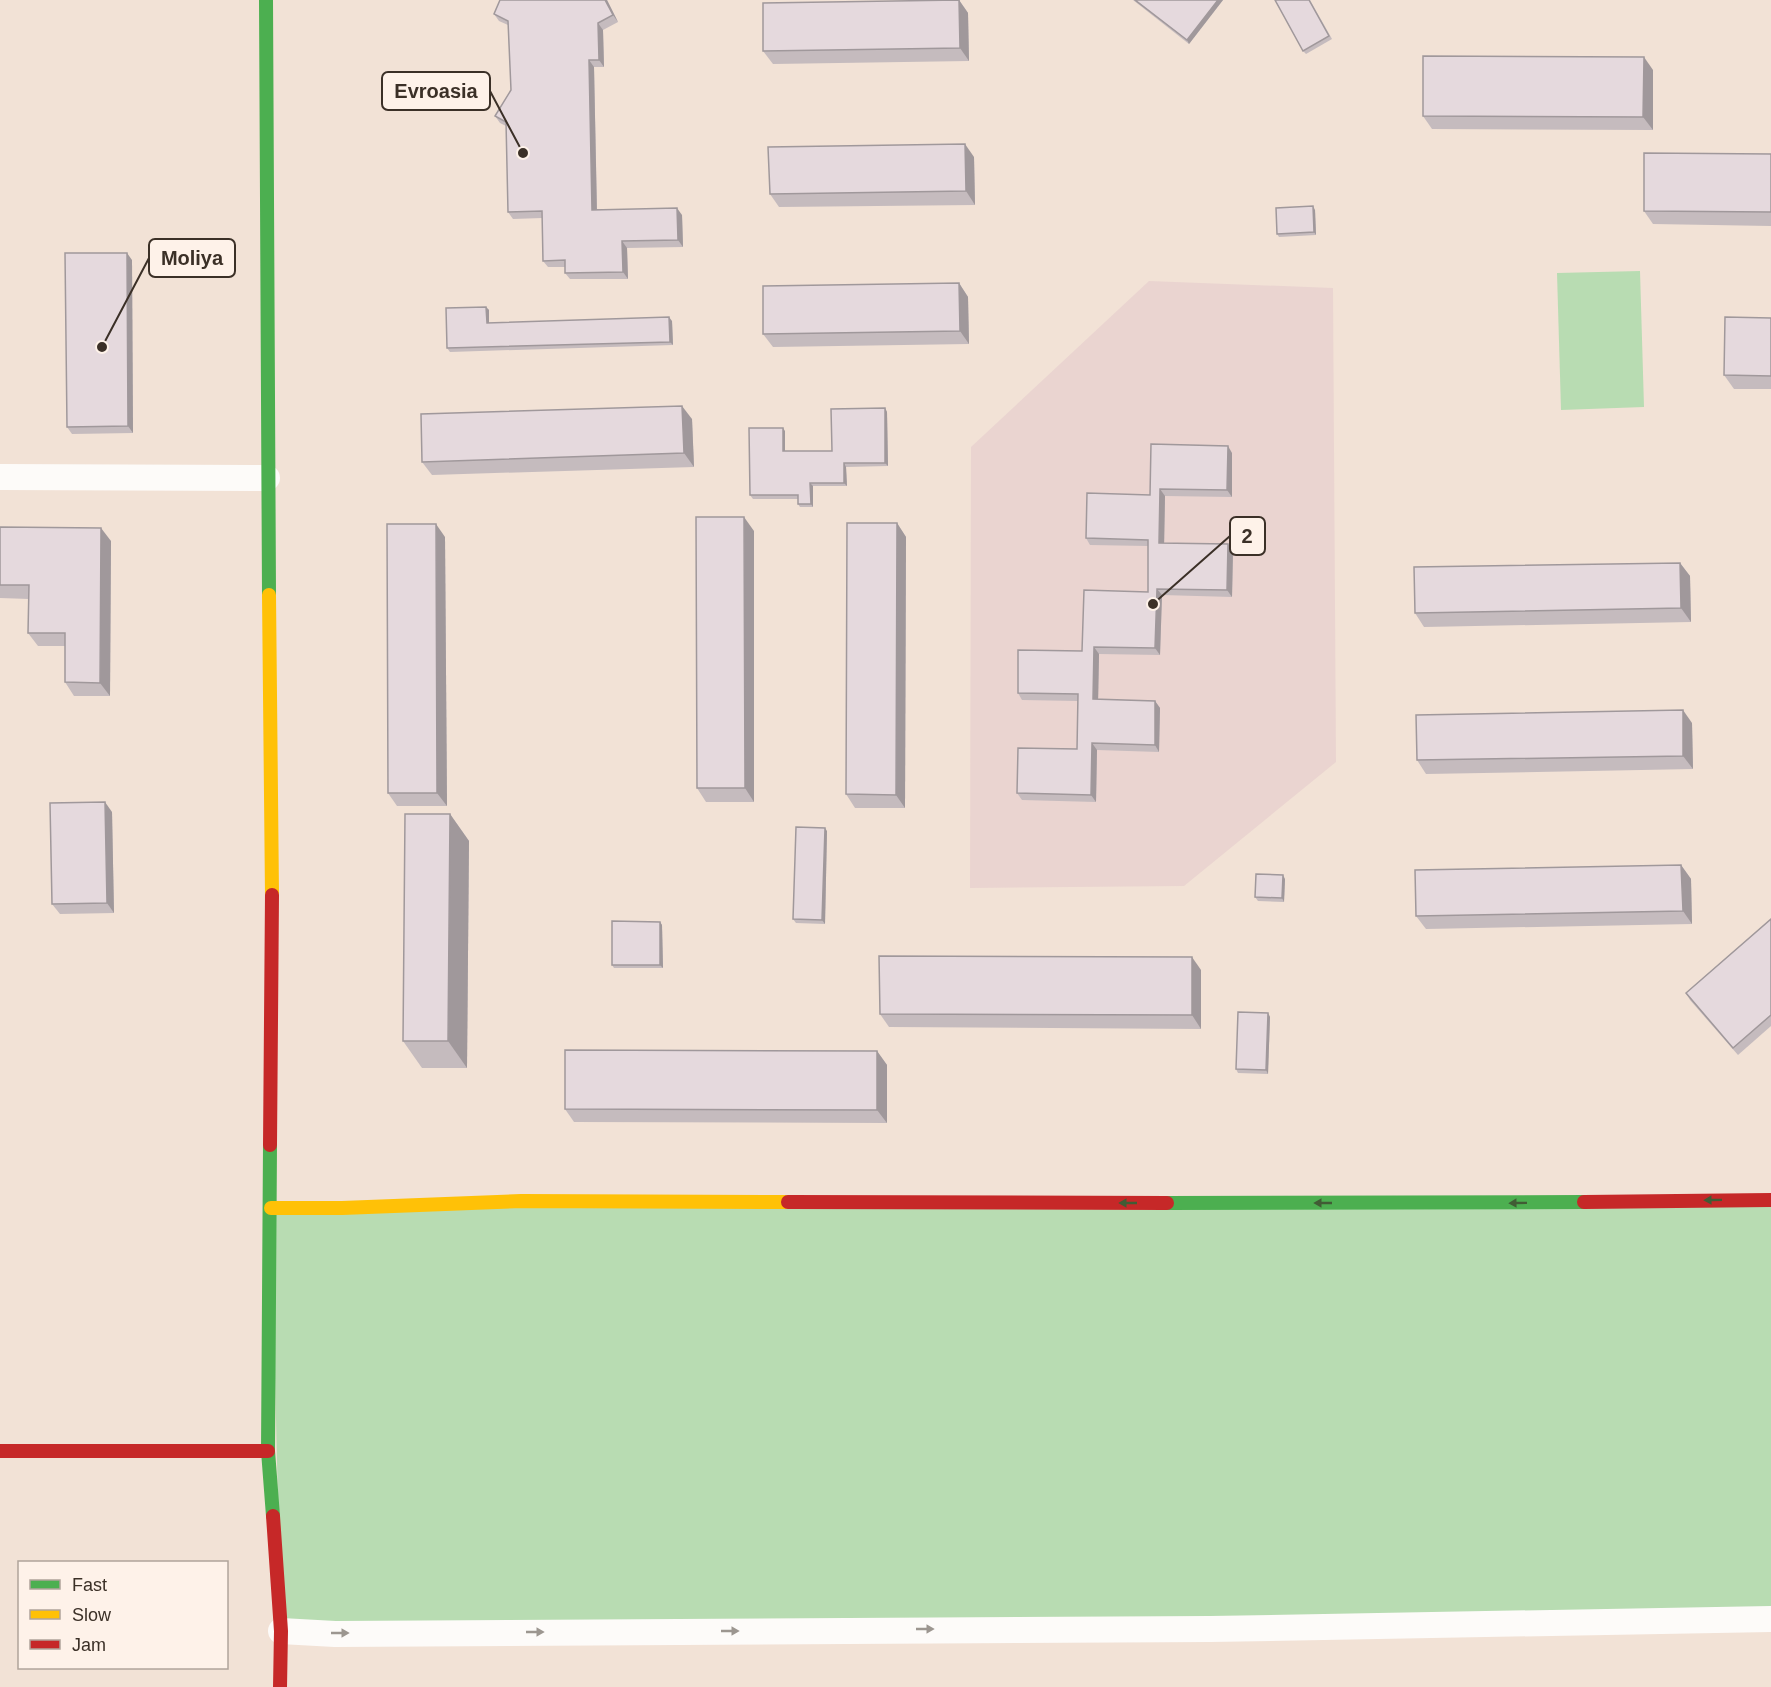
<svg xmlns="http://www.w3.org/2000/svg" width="1771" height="1687" font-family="Helvetica,sans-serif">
	<rect width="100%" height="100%" fill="#f2e2d6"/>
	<path fill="#ead4d0" d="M 1149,281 L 1333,288 L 1336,762 L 1184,886 L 970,888 L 971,447 Z"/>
	<g fill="#b8dcb2">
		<path d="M 1640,271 L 1644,407 L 1561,410 L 1557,273 Z"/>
		<path d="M 1771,1200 L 1771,1619 L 281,1631 L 271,1208 Z"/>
	</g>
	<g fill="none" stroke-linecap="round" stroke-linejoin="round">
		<g stroke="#fdfbf9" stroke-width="26">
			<path d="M 0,477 L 267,478"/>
			<path d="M 281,1631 L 335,1634 L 1210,1629 L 1771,1619"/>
		</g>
		<g stroke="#4caf50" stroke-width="14">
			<path d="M 266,0 L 269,595"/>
			<path d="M 270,1145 L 268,1451 L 273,1516"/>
			<path d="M 1167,1203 L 1584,1202"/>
		</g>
		<g stroke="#ffc107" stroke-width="14">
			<path d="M 269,595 L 272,895"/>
			<path d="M 271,1208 L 342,1208 L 521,1201 L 788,1202"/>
		</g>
		<g stroke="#c62828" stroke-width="14">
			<path d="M 270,1145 L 272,895"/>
			<path d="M 788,1202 L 1167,1203"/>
			<path d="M 1584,1202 L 1771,1200"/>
			<path d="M 0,1451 L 268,1451"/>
			<path d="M 273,1516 L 281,1631 L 280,1687"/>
		</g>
	</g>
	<g fill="#c5bbbe">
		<path d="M 500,0 L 607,0 L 618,22 L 603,30 L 604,67 L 594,67 L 597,209 L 682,215 L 683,247 L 627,248 L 628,279 L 570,279 L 565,273 L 565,267 L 548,267 L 543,261 L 542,218 L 513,219 L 508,212 L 506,126 L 500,123 L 495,116 L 511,90 L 508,25 L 499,21 L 494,14 Z"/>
		<path d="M 959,0 L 968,13 L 969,61 L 773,64 L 763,51 Z"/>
		<path d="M 1133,0 L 1223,0 L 1189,44 Z"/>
		<path d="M 1310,0 L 1332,39 L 1306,54 L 1303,51 Z"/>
		<path d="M 1653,70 L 1653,130 L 1432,129 L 1423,116 Z"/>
		<path d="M 1771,154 L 1771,226 L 1653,224 L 1644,211 Z"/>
		<path d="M 974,157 L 975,205 L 779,207 L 770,194 Z"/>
		<path d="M 1315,210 L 1316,235 L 1279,237 L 1277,234 Z"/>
		<path d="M 132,260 L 133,433 L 72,434 L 67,427 Z"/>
		<path d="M 959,283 L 968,297 L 969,344 L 773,347 L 763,334 Z"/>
		<path d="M 486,307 L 489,310 L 489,323 L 672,321 L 673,345 L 450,352 L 447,348 Z"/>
		<path d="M 1771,318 L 1771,389 L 1734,389 L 1724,375 Z"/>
		<path d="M 885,408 L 887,412 L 888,466 L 846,467 L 847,486 L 813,486 L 813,507 L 800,507 L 798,504 L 798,499 L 753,499 L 750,495 L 785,431 L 785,451 L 832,451 Z"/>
		<path d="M 692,419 L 694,467 L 432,475 L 422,462 Z"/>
		<path d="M 1232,453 L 1232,497 L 1165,496 L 1164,543 L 1228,544 L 1233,551 L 1232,597 L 1162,595 L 1160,655 L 1099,654 L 1098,699 L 1155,701 L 1160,708 L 1159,752 L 1097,750 L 1096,802 L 1022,800 L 1017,793 L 1077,749 L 1078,701 L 1022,700 L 1018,693 L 1082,651 L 1148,592 L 1148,546 L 1090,545 L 1086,538 L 1150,495 Z"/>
		<path d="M 897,523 L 906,537 L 905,808 L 855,808 L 846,794 Z"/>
		<path d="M 0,527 L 111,541 L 110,696 L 74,696 L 65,682 L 65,646 L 38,646 L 28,633 L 29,599 L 0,598 Z"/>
		<path d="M 754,531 L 754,802 L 706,802 L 697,788 Z"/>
		<path d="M 445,537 L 447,806 L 397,806 L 388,793 Z"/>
		<path d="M 1680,563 L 1690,576 L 1691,622 L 1424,627 L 1415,613 Z"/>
		<path d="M 1692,723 L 1693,769 L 1426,774 L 1417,760 Z"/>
		<path d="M 112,812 L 114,913 L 60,914 L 52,904 Z"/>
		<path d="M 450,814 L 469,841 L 467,1068 L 422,1068 L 403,1041 Z"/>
		<path d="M 827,831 L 825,924 L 796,923 L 793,919 Z"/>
		<path d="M 1681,865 L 1691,879 L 1692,924 L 1426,929 L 1416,916 Z"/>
		<path d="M 1285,879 L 1284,902 L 1258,901 L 1255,897 Z"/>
		<path d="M 1771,919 L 1771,1026 L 1738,1055 L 1690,1000 L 1686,993 Z"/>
		<path d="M 660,922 L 662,925 L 663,968 L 614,968 L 612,965 Z"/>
		<path d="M 1201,970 L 1201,1029 L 889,1027 L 880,1014 Z"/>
		<path d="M 1268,1013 L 1270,1017 L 1268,1074 L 1238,1073 L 1236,1069 Z"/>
		<path d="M 877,1051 L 887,1065 L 887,1123 L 574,1122 L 565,1109 Z"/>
	</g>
	<g fill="#a0989b">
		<path d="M 605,0 L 607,0 L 618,22 L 613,15 Z"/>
		<path d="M 959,0 L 968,13 L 969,61 L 960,48 Z"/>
		<path d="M 1218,0 L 1223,0 L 1189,44 L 1187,40 Z"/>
		<path d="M 598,23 L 603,30 L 604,67 L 599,60 Z"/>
		<path d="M 1644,57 L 1653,70 L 1653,130 L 1643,117 Z"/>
		<path d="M 589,60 L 594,67 L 597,216 L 592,210 Z"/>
		<path d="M 965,144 L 974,157 L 975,205 L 966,191 Z"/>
		<path d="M 1313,206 L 1315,210 L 1316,235 L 1314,232 Z"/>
		<path d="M 677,208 L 682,215 L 683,247 L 678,240 Z"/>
		<path d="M 622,241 L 627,248 L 628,279 L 623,272 Z"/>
		<path d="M 127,253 L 132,260 L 133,433 L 128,426 Z"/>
		<path d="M 959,283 L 968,297 L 969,344 L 960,331 Z"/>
		<path d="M 486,307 L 489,310 L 489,327 L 487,323 Z"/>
		<path d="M 669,317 L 672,321 L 673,345 L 670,342 Z"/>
		<path d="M 682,406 L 692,419 L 694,467 L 684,453 Z"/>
		<path d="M 885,408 L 887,412 L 888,466 L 885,463 Z"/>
		<path d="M 783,428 L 785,431 L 785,455 L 783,451 Z"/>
		<path d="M 1228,446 L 1232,453 L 1232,497 L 1227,490 Z"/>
		<path d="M 844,463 L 846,467 L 847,486 L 844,483 Z"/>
		<path d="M 810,483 L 813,486 L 813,507 L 811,504 Z"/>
		<path d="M 1160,489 L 1165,496 L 1164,550 L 1159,543 Z"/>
		<path d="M 744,517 L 754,531 L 754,802 L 745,788 Z"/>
		<path d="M 897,523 L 906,537 L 905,808 L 896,795 Z"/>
		<path d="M 436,524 L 445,537 L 447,806 L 437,793 Z"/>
		<path d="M 101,528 L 111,541 L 110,696 L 100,683 Z"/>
		<path d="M 1228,544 L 1233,551 L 1232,597 L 1227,590 Z"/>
		<path d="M 1680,563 L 1690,576 L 1691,622 L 1681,608 Z"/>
		<path d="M 1157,589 L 1162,595 L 1160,655 L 1155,648 Z"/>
		<path d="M 1094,647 L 1099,654 L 1098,706 L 1093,699 Z"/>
		<path d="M 1155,701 L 1160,708 L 1159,752 L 1155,745 Z"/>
		<path d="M 1683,710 L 1692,723 L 1693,769 L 1683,756 Z"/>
		<path d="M 1092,743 L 1097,750 L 1096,802 L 1091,795 Z"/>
		<path d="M 105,802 L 112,812 L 114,913 L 107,903 Z"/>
		<path d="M 450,814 L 469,841 L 467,1068 L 448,1041 Z"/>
		<path d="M 825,828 L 827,831 L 825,924 L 822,920 Z"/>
		<path d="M 1681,865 L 1691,879 L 1692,924 L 1683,911 Z"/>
		<path d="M 1283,875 L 1285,879 L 1284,902 L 1282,898 Z"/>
		<path d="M 660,922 L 662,925 L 663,968 L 660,965 Z"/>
		<path d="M 1192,957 L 1201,970 L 1201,1029 L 1192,1015 Z"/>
		<path d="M 1268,1013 L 1270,1017 L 1268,1074 L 1266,1070 Z"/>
		<path d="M 877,1051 L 887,1065 L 887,1123 L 877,1110 Z"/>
	</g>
	<g fill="#e5d9dd" stroke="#a0989b" stroke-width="1.5">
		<path d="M 500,0 L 605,0 L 613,15 L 598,23 L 599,60 L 589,60 L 592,210 L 677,208 L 678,240 L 622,241 L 623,272 L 565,273 L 565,260 L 543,261 L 542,211 L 508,212 L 506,122 L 495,116 L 511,90 L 508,21 L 494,14 Z"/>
		<path d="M 959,0 L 960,48 L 763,51 L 763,3 Z"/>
		<path d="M 1135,0 L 1218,0 L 1187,40 Z"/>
		<path d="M 1275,0 L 1309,0 L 1329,36 L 1303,51 Z"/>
		<path d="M 1423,56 L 1644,57 L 1643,117 L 1423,116 Z"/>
		<path d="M 965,144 L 966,191 L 770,194 L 768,147 Z"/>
		<path d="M 1644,153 L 1771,154 L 1771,212 L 1644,211 Z"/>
		<path d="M 1313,206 L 1314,232 L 1277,234 L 1276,208 Z"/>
		<path d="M 65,253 L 127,253 L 128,426 L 67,427 Z"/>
		<path d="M 959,283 L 960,331 L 763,334 L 763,286 Z"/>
		<path d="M 486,307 L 487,323 L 669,317 L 670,342 L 447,348 L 446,308 Z"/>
		<path d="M 1725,317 L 1771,318 L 1771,376 L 1724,375 Z"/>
		<path d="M 682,406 L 684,453 L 422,462 L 421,414 Z"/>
		<path d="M 885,408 L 885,463 L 844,463 L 844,483 L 810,483 L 811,504 L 798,504 L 798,495 L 750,495 L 749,428 L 783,428 L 783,451 L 832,451 L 831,409 Z"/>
		<path d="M 1151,444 L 1228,446 L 1227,490 L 1160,489 L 1159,543 L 1228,544 L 1227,590 L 1157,589 L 1155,648 L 1094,647 L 1093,699 L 1155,701 L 1155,745 L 1092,743 L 1091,795 L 1017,793 L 1018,748 L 1077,749 L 1078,694 L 1018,693 L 1018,650 L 1082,651 L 1084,590 L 1148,592 L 1148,540 L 1086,538 L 1087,493 L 1150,495 Z"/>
		<path d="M 696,517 L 744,517 L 745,788 L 697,788 Z"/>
		<path d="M 847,523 L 897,523 L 896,795 L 846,794 Z"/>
		<path d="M 387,524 L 436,524 L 437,793 L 388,793 Z"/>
		<path d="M 0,527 L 101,528 L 100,683 L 65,682 L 65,633 L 28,633 L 29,585 L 0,585 Z"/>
		<path d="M 1680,563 L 1681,608 L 1415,613 L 1414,567 Z"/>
		<path d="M 1683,710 L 1683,756 L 1417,760 L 1416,715 Z"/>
		<path d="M 105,802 L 107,903 L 52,904 L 50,803 Z"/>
		<path d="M 405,814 L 450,814 L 448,1041 L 403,1041 Z"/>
		<path d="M 796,827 L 825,828 L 822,920 L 793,919 Z"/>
		<path d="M 1681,865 L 1683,911 L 1416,916 L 1415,870 Z"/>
		<path d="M 1256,874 L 1283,875 L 1282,898 L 1255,897 Z"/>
		<path d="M 1771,919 L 1771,1015 L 1733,1048 L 1686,993 Z"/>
		<path d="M 612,921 L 660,922 L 660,965 L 612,965 Z"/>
		<path d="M 879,956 L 1192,957 L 1192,1015 L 880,1014 Z"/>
		<path d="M 1238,1012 L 1268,1013 L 1266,1070 L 1236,1069 Z"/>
		<path d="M 565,1050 L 877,1051 L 877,1110 L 565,1109 Z"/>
	</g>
	<defs><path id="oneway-solid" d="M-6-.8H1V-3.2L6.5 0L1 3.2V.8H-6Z" transform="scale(1.5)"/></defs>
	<g fill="#415c35">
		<use href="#oneway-solid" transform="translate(1713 1200) rotate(179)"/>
		<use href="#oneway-solid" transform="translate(1128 1203) rotate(-180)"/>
		<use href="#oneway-solid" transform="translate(1323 1203) rotate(-180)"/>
		<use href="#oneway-solid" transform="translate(1518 1203) rotate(179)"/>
	</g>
	<g fill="#9c9690">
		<use href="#oneway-solid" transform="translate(925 1629)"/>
		<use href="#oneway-solid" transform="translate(730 1631)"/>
		<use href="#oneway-solid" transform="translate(535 1632)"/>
		<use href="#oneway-solid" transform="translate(340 1633)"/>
	</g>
	<path fill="none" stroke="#3b3027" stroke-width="2" d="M523 153L490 91M102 347L149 258M1153 604L1230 536"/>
	<g fill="#3b3027" stroke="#fef2e9" stroke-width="2">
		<circle cx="523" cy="153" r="6"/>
		<circle cx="102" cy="347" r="6"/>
		<circle cx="1153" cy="604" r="6"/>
	</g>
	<g fill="#fef2e9" stroke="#3b3027" stroke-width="2">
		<rect x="382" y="72" width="108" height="38" rx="6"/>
		<rect x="149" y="239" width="86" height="38" rx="6"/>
		<rect x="1230" y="517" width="35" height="38" rx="6"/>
	</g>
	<g font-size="20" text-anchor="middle" font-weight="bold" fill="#3b3027">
		<text x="436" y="98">Evroasia</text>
		<text x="192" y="265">Moliya</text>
		<text x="1247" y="543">2</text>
	</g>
	<rect x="18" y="1561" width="210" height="108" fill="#fef2e9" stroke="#b0a49b" stroke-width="1.5"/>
	<rect x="30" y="1580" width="30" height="9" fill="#4caf50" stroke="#b0a49b" stroke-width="1.5"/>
	<text x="72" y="1591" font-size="18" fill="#3b3027">Fast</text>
	<rect x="30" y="1610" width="30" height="9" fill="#ffc107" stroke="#b0a49b" stroke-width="1.5"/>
	<text x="72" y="1621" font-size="18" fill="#3b3027">Slow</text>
	<rect x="30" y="1640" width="30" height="9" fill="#c62828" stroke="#b0a49b" stroke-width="1.5"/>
	<text x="72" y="1651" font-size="18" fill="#3b3027">Jam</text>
</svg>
